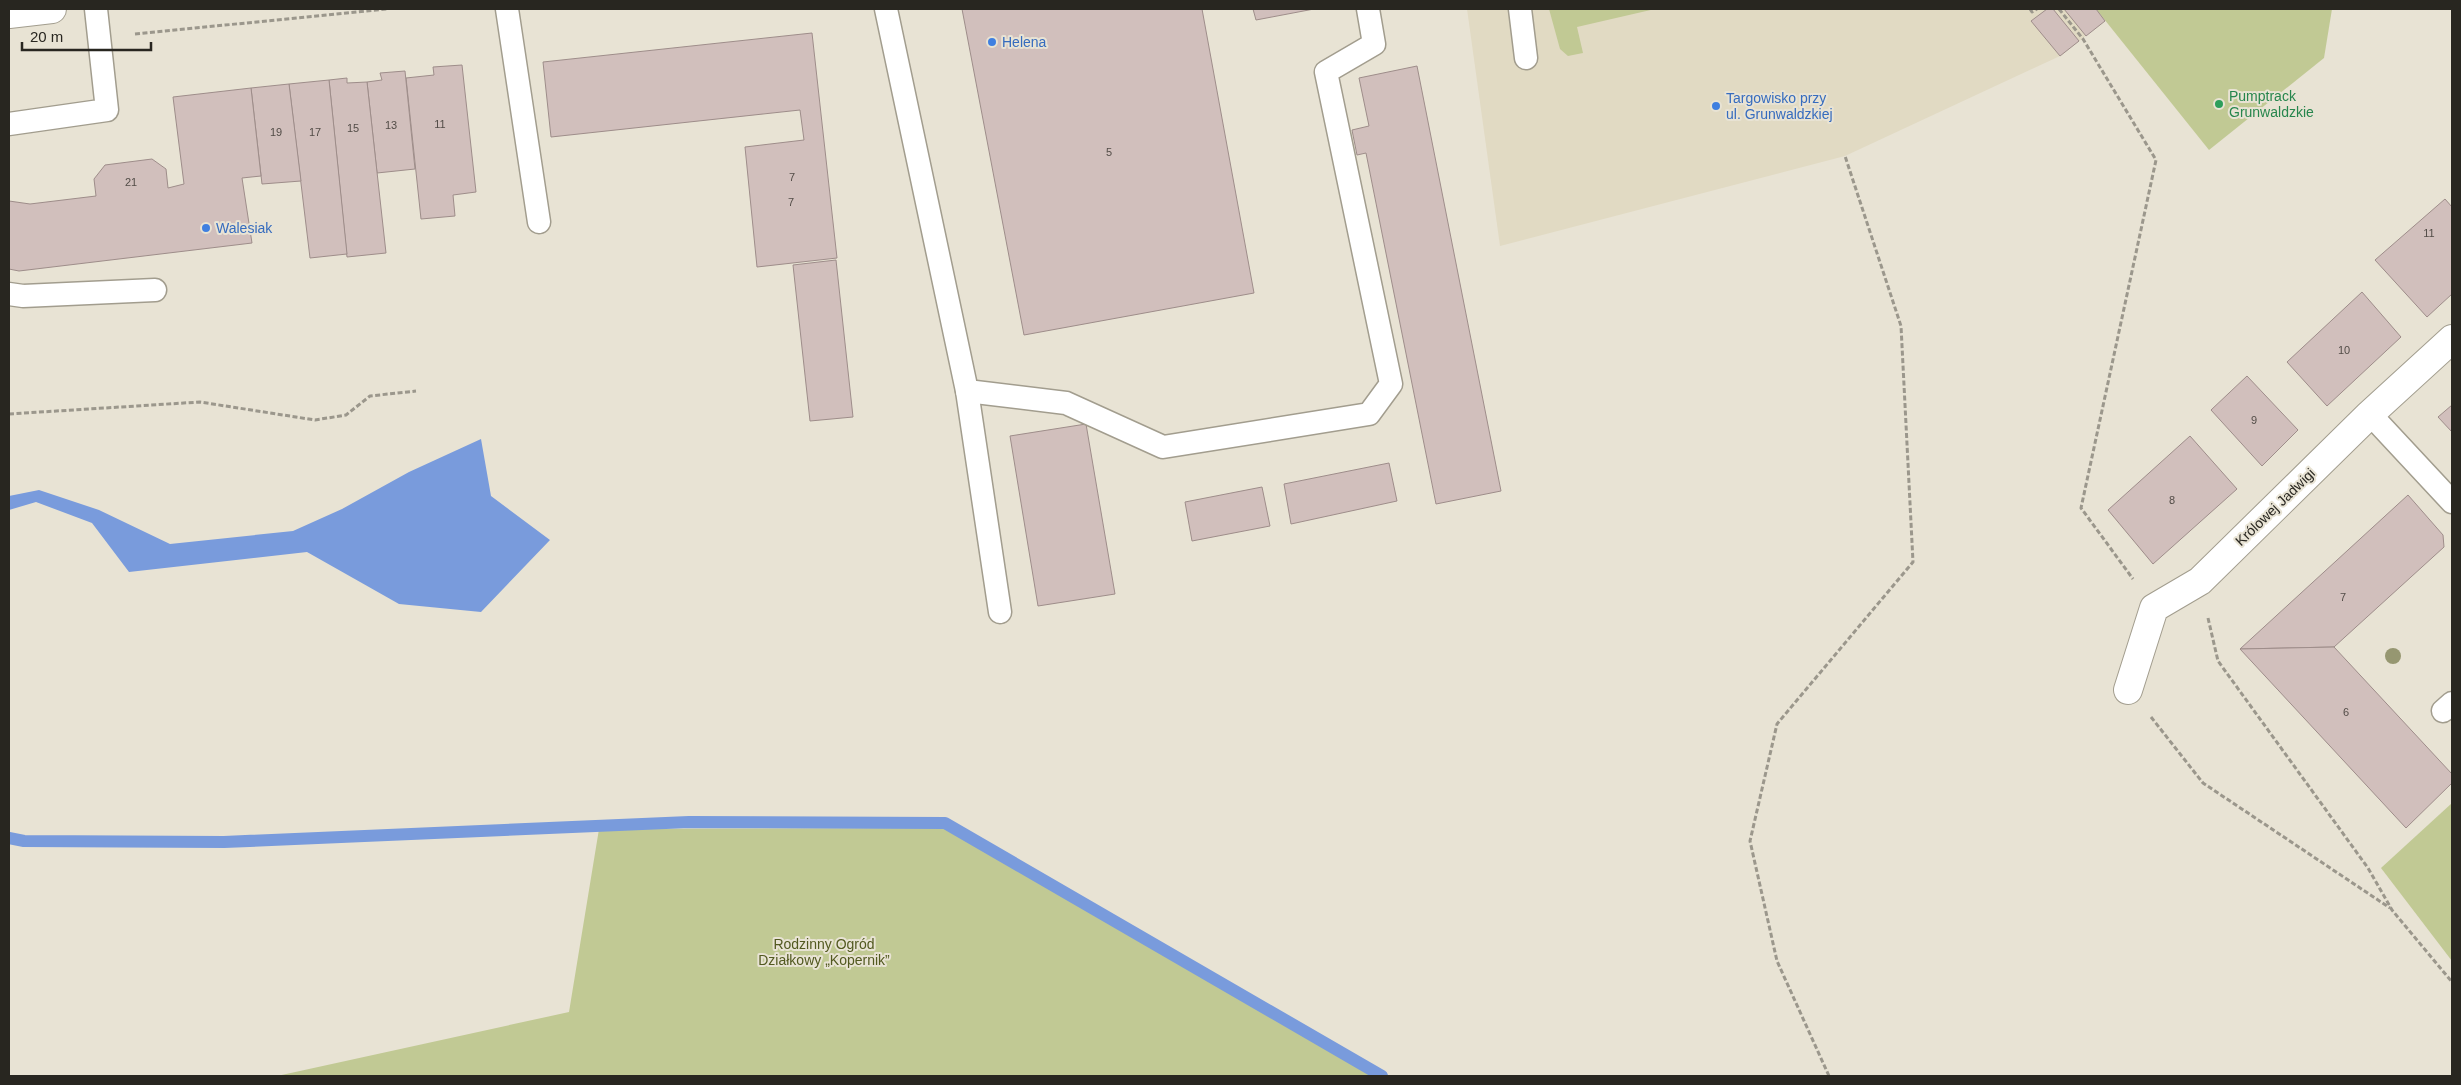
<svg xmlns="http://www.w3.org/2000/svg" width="2461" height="1085" font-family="Helvetica,sans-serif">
	<rect width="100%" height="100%" fill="#e8e3d4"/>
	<path fill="#e1dac3" d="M 1467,9 L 2096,9 L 2105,21 L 2060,56 L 1845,156 L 1500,246 Z"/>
	<g fill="#c1c994">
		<path d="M 1549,9 L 1655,9 L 1577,27 L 1583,53 L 1568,56 L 1560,49 Z"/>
		<path d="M 2096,9 L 2332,9 L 2324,58 L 2209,150 Z"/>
		<path d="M 2452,803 L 2452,961 L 2381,868 Z"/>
		<path d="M 948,828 L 1372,1076 L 277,1076 L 569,1012 L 599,829 Z"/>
	</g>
	<path fill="#799bdc" d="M 481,439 L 491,496 L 550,540 L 481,612 L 399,604 L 307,552 L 129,572 L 92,523 L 36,502 L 9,510 L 9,496 L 39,490 L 99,510 L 170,544 L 293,531 L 342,509 L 409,472 Z"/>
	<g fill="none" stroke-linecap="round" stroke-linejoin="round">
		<path stroke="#799bdc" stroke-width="12" d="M 9,838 L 24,841 L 224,842 L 689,822 L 945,823 L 1382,1076"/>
	</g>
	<g fill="#d1bfbc" stroke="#9e8d8a">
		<path d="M 962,9 L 1202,9 L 1254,293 L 1024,335 Z"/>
		<path d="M 1253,9 L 1314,9 L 1256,20 Z"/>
		<path d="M 2047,9 L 2053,9 L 2079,41 L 2060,56 L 2031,21 Z"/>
		<path d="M 2064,9 L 2096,9 L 2105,21 L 2086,36 Z"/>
		<path d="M 812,33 L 837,258 L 757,267 L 745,147 L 804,140 L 800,110 L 551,137 L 543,62 Z"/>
		<path d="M 462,65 L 476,192 L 453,195 L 455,216 L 421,219 L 406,78 L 434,75 L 433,67 Z"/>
		<path d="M 1417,66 L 1501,491 L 1436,504 L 1366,153 L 1357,155 L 1352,130 L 1369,126 L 1359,78 Z"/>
		<path d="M 405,71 L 415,169 L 377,173 L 367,82 L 382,80 L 380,73 Z"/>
		<path d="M 347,78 L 347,83 L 367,82 L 386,253 L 347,257 L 329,80 Z"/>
		<path d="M 329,80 L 347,254 L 310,258 L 289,84 Z"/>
		<path d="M 289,84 L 301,181 L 262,184 L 251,88 Z"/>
		<path d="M 251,88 L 261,176 L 242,178 L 252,243 L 19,271 L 9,269 L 9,201 L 30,204 L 96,196 L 94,179 L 105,165 L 152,159 L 166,169 L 168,188 L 184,184 L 173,97 Z"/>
		<path d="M 2445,199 L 2452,207 L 2452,294 L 2427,317 L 2375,260 Z"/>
		<path d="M 836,260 L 853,417 L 810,421 L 793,265 Z"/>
		<path d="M 2362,292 L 2401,337 L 2327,406 L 2287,362 Z"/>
		<path d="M 2247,376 L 2298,430 L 2262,466 L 2211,410 Z"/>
		<path d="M 2452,405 L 2452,432 L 2438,417 Z"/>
		<path d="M 1086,424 L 1115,594 L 1038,606 L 1010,436 Z"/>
		<path d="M 2190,436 L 2237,489 L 2153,564 L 2108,510 Z"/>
		<path d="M 1389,463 L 1397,501 L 1291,524 L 1284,484 Z"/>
		<path d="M 1262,487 L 1270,526 L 1192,541 L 1185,502 Z"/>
		<path d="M 2408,495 L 2443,535 L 2444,547 L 2334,647 L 2240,649 Z"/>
		<path d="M 2334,647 L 2452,774 L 2452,783 L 2406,828 L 2240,649 Z"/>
	</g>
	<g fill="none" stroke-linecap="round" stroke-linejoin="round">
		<defs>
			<g id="service">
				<path d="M 507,9 L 539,222"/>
				<path d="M 886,9 L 967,391 L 1000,612"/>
				<path d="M 1520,9 L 1526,58"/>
				<path d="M 9,124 L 107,110 L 96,9"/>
				<path d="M 9,294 L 23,296 L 155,290"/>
				<path d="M 967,391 L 1066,403 L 1163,447 L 1369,414 L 1391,384 L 1326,72 L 1374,44 L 1368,9"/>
				<path d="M 2370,414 L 2452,502"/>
				<path d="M 2443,711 L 2452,703"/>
			</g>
			<g id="minor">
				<path d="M 9,14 L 52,9"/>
				<path d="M 2128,690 L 2154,608 L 2200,581 L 2370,414 L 2452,339"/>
			</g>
		</defs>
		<use href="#service" stroke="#a29d8e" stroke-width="25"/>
		<use href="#minor" stroke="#a29d8e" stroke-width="30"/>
		<g stroke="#9b978c" stroke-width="3" stroke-dasharray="5 2.5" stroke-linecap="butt">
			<path d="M 2030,9 L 2032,12 L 2037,9"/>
			<path d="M 2059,9 L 2083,39 L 2156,160 L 2081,508 L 2133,579"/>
			<path d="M 135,34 L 387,9"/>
			<path d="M 9,414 L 200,402 L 315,420 L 346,415 L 370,396 L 416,391"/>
			<path d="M 2208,618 L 2218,661 L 2368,868 L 2392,910 L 2452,982"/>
			<path d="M 2151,717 L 2203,783 L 2390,908"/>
			<path d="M 1829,1076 L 1777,961 L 1750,841 L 1777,724 L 1913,562 L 1901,326 L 1845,156"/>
		</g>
		<use href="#service" stroke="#fff" stroke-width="22"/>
		<use href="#minor" stroke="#fff" stroke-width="28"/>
	</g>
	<circle fill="#969771" cx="2393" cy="656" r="8"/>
	<g fill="#3f7fe0" stroke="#e8e3d4" stroke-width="2">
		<circle cx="992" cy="42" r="5"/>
		<circle cx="1716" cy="106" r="5"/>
		<circle cx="206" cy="228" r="5"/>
	</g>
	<circle fill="#2e9e5b" stroke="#e8e3d4" stroke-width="2" cx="2219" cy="104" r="5"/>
	<g text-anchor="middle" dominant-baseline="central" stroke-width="4" stroke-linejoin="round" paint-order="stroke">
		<g font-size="11" fill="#524c47">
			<text x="440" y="124">11</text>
			<text x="391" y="125">13</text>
			<text x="353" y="128">15</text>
			<text x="276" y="132">19</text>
			<text x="315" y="132">17</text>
			<text x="1109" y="152">5</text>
			<text x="792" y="177">7</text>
			<text x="131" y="182">21</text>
			<text x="791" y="202">7</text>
			<text x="2429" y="233">11</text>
			<text x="2344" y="350">10</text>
			<text x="2254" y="420">9</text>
			<text x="2172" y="500">8</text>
			<text x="2343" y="597">7</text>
			<text x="2346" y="712">6</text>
		</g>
		<g font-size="14" fill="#366cbe" stroke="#e8e3d4" text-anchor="start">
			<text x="1002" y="42">Helena</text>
			<text x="1726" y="98">Targowisko przy<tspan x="1726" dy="16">ul. Grunwaldzkiej</tspan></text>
			<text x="216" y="228">Walesiak</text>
		</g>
		<g font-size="14" fill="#27864d" stroke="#e8e3d4" text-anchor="start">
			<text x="2229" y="96">Pumptrack<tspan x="2229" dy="16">Grunwaldzkie</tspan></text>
		</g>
		<g font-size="14" fill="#282620" stroke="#e8e3d4">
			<text transform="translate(2275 507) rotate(-44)">Królowej Jadwigi</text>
		</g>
		<g font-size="14" fill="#525920" stroke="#e8e3d4">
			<text x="824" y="944">Rodzinny Ogród<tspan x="824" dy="16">Działkowy „Kopernik”</tspan></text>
		</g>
	</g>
	<rect width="2461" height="1085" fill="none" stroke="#282620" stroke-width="20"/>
	<path d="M22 42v8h129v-8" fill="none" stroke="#282620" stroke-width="2.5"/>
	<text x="30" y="42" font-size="15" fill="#282620" stroke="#e8e3d4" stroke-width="4" paint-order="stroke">20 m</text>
</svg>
